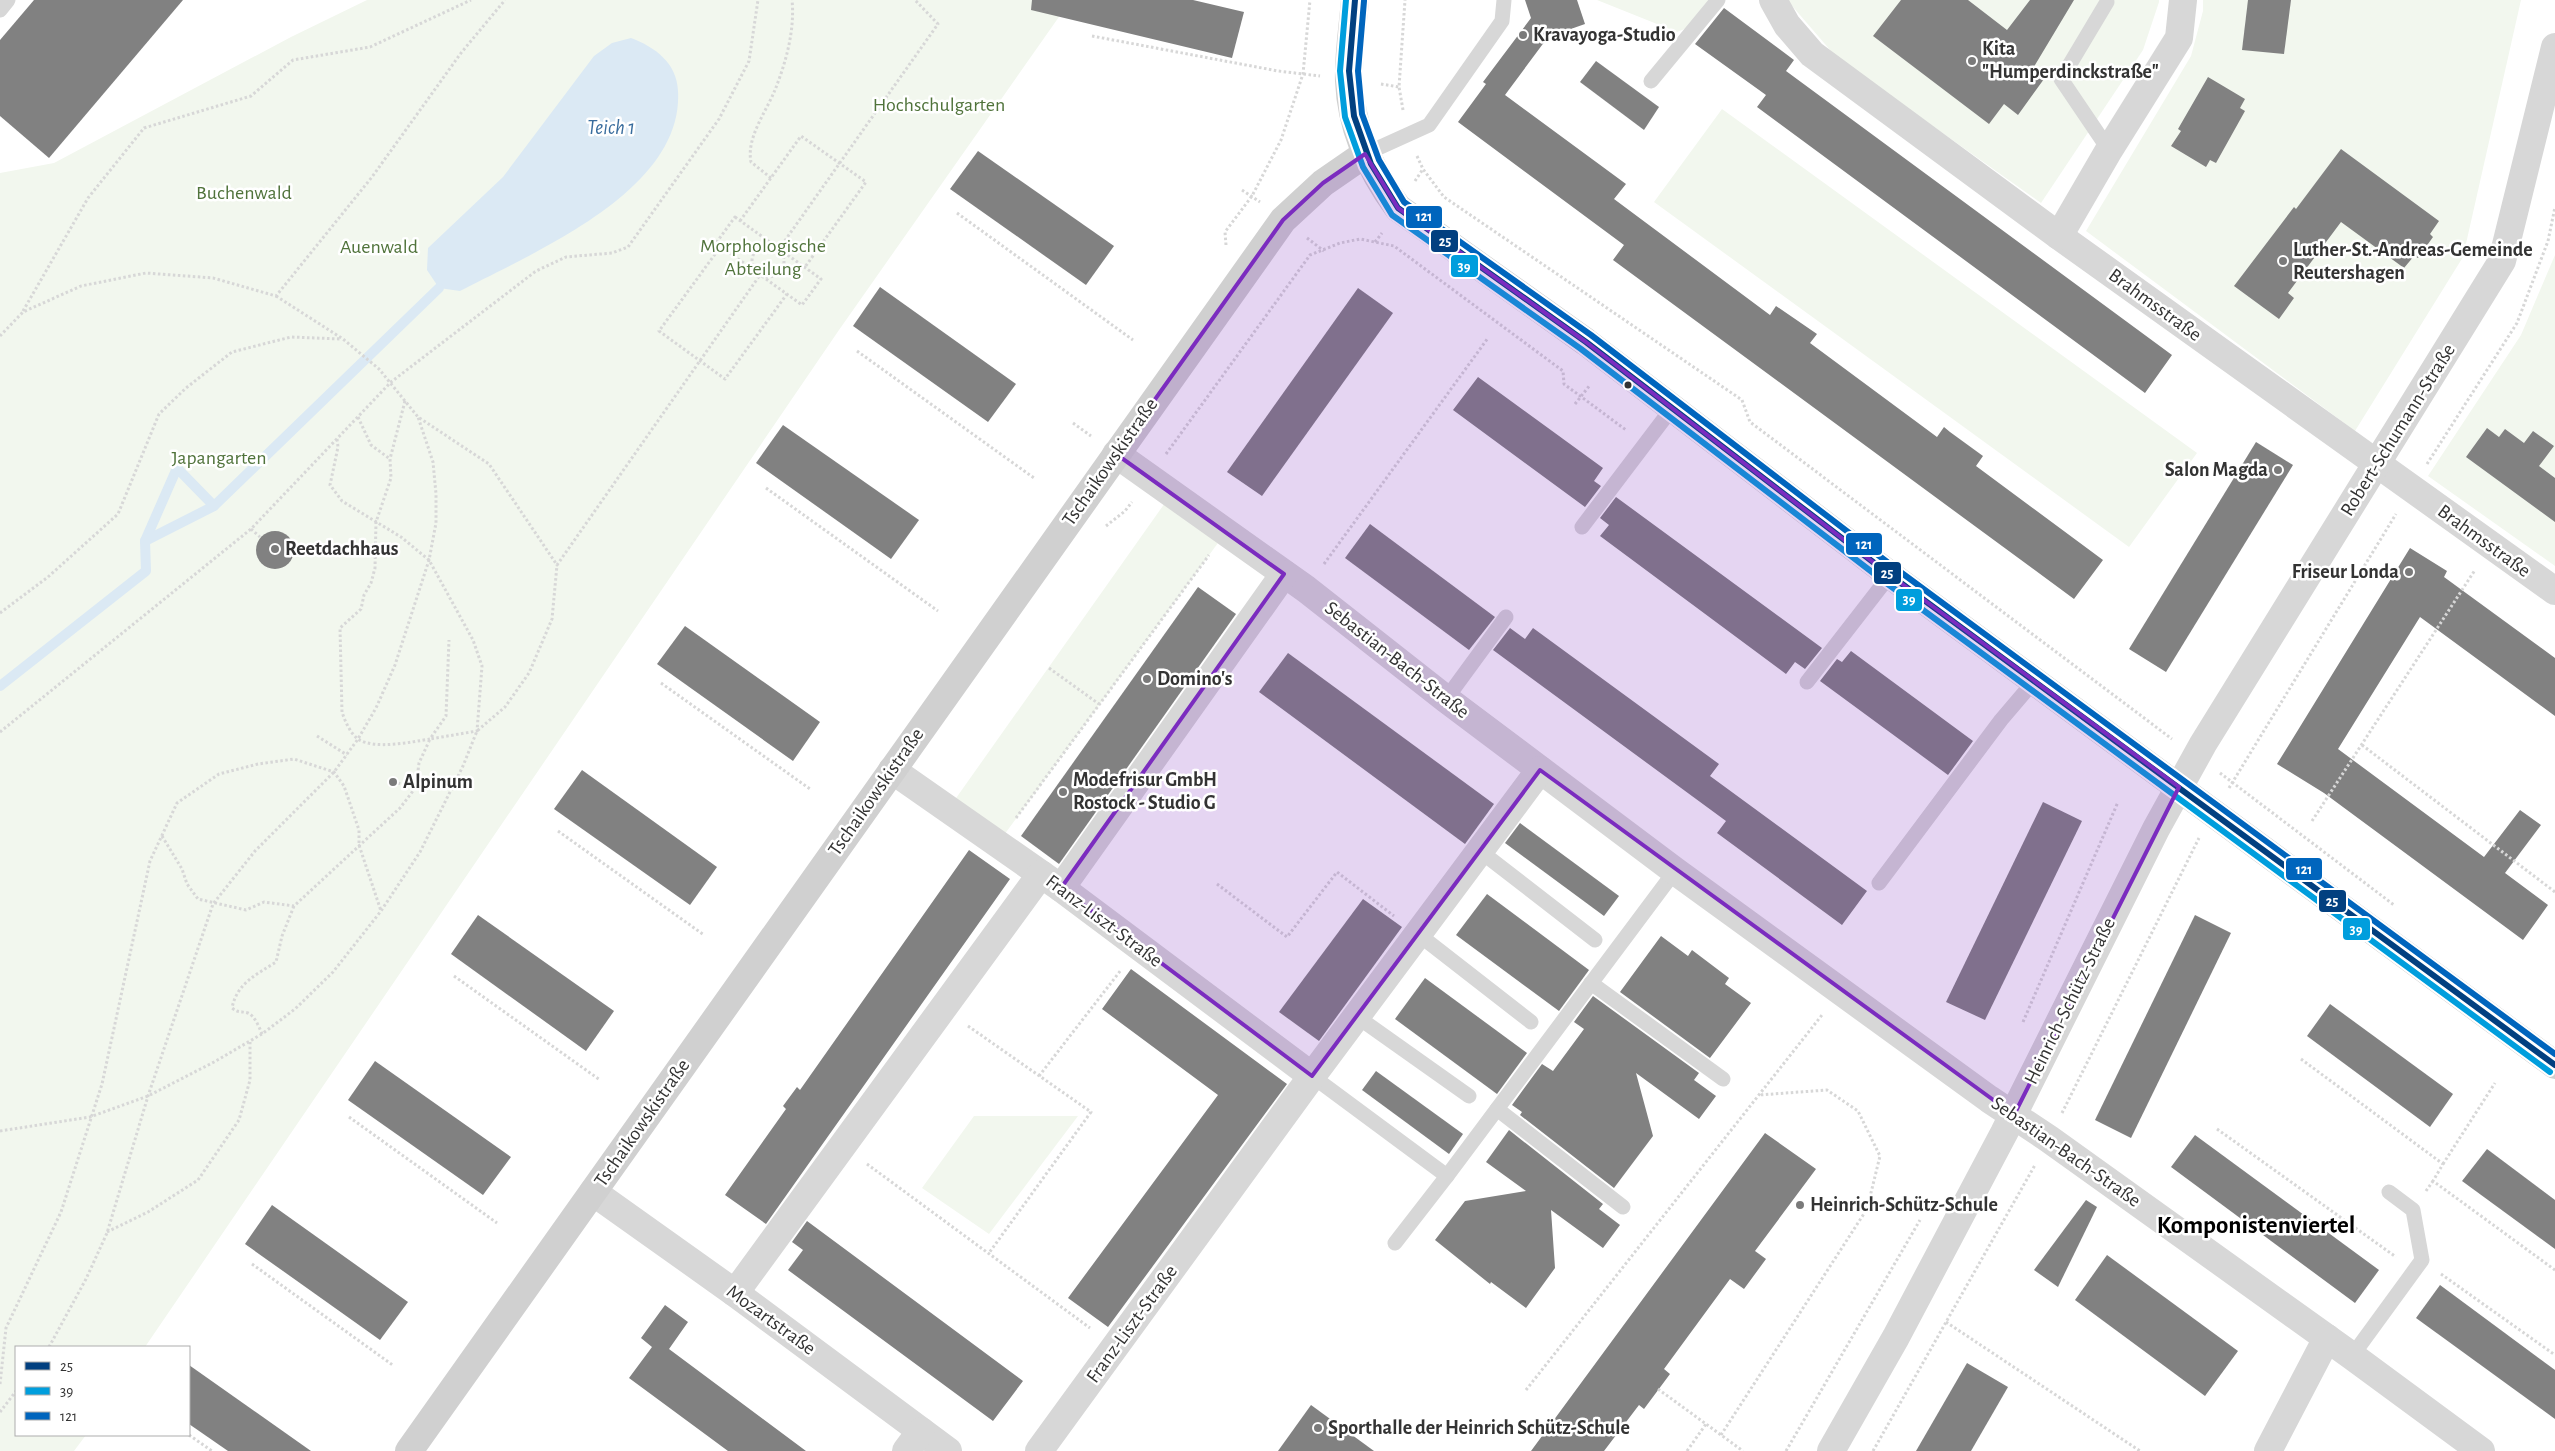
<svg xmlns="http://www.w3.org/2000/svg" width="2555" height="1451" font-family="'Alegreya Sans',sans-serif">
	<rect width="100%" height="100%" fill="#fff"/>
	<g fill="#f2f7ee">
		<path d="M 367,0 L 1065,0 L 1061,14 L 839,330 L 145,1347 L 16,1347 L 16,1435 L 86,1435 L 74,1451 L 0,1451 L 0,173 L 54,163 L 291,37 Z"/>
		<path d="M 1597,0 L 1711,0 L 1687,28 L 1677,32 Z"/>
		<path d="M 1787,0 L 2159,0 L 2159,2 L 2143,50 L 2041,203 L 1837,58 Z"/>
		<path d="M 2203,0 L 2521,0 L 2463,257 L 2355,431 L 2086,231 L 2191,56 L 2203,11 Z"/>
		<path d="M 1722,109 L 2197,453 L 2129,547 L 1654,202 Z"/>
		<path d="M 2555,255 L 2555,566 L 2428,476 L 2521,335 Z"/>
		<path d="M 1172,493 L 1226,532 L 1004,835 L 954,801 Z"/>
		<path d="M 974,1116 L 1078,1116 L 989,1234 L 922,1188 Z"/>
	</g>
	<path fill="#dbe9f4" d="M 631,38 C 655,47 677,63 678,91 C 684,191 534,252 460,291 L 439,288 L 427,270 L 428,248 L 503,177 L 594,56 L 612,43 Z"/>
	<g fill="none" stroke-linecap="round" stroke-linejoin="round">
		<g stroke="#dbe9f4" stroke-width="10">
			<path d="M 145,541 L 177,468 L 214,506"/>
			<path d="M 0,686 L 146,571 L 145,541 L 214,506 L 439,288"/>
		</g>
	</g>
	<g fill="#818181">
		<path d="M 34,0 L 183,0 L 49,158 L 0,116 L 0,40 Z"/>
		<path d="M 1032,0 L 1193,0 L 1244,12 L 1232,58 L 1031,10 Z"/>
		<path d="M 1525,0 L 1577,0 L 1585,24 L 1548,37 L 1505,95 L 1626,184 L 1614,199 L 1770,315 L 1776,306 L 1817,334 L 1810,343 L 1937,437 L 1944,427 L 1950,432 L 1983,456 L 1976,466 L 2103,560 L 2074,599 L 1613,260 L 1624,245 L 1458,122 L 1486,84 L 1483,82 L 1531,18 Z"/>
		<path d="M 1901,0 L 1968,0 L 2007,30 L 2030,0 L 2074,0 L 2032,70 L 2044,79 L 2018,115 L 2004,104 L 1989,124 L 1873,36 Z"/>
		<path d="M 2248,0 L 2291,0 L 2284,54 L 2242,50 Z"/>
		<path d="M 1724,8 L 1794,60 L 1786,71 L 2172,355 L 2145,393 L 1757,107 L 1766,95 L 1695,44 Z"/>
		<path d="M 1596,61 L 1659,107 L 1644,130 L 1580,82 Z"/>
		<path d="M 2208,77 L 2245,99 L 2240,108 L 2245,111 L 2216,163 L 2210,160 L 2206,167 L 2171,146 L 2181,131 L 2178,129 Z"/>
		<path d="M 2341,149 L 2439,221 L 2430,234 L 2433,237 L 2418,258 L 2414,256 L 2404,268 L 2341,222 L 2288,293 L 2294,298 L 2279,319 L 2234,286 L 2294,207 L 2296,209 Z"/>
		<path d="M 978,151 L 1114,246 L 1086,285 L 950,189 Z"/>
		<path d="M 880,287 L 1016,384 L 988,422 L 853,326 Z"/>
		<path d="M 1358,288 L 1393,313 L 1262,496 L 1227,472 Z"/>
		<path d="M 1478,377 L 1603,468 L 1594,481 L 1601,486 L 1585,507 L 1453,410 Z"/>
		<path d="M 783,425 L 919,520 L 891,559 L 756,463 Z"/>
		<path d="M 2487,428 L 2499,437 L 2505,429 L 2524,443 L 2533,431 L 2554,446 L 2539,466 L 2555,478 L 2555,522 L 2466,457 Z"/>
		<path d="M 2256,442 L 2293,465 L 2166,672 L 2129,649 Z"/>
		<path d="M 1616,497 L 1822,648 L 1805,669 L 1795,662 L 1786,674 L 1600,536 L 1609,525 L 1600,518 Z"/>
		<path d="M 1370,524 L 1495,617 L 1469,650 L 1345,558 Z"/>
		<circle cx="275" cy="550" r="19"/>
		<path d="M 2410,548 L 2447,571 L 2444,577 L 2555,658 L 2555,716 L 2420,617 L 2338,749 L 2484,857 L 2520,810 L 2541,825 L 2505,873 L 2548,905 L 2523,940 L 2324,793 L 2277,764 Z"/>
		<path d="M 1198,587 L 1236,614 L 1059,864 L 1021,836 Z"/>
		<path d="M 685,626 L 820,722 L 793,761 L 657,664 Z"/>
		<path d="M 1510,628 L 1525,639 L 1533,628 L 1719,764 L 1710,776 L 1867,891 L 1842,925 L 1717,833 L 1726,821 L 1493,650 Z"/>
		<path d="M 1851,651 L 1973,741 L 1948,775 L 1820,681 L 1837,659 L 1842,662 Z"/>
		<path d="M 1288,653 L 1494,804 L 1465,844 L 1259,692 Z"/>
		<path d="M 582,770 L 717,867 L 690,905 L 554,809 Z"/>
		<path d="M 2043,802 L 2082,821 L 1985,1020 L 1946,1002 Z"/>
		<path d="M 1520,823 L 1619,896 L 1604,916 L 1505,843 Z"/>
		<path d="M 969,850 L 1010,879 L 766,1224 L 725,1195 L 786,1109 L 783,1106 L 797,1087 L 800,1090 Z"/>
		<path d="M 1487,894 L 1589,970 L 1559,1011 L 1456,935 Z"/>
		<path d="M 1363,899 L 1402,927 L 1319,1041 L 1279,1012 Z"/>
		<path d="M 478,915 L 614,1011 L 586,1051 L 451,954 Z"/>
		<path d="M 2195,915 L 2231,933 L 2131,1138 L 2095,1120 Z"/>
		<path d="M 1661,936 L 1688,956 L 1692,950 L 1729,978 L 1725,984 L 1751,1003 L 1710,1058 L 1620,992 Z"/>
		<path d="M 1131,969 L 1287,1084 L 1108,1327 L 1068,1298 L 1218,1095 L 1102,1009 Z"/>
		<path d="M 1425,978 L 1527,1053 L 1497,1094 L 1395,1019 Z"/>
		<path d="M 1593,996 L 1699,1073 L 1694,1080 L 1716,1096 L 1699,1119 L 1636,1073 L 1653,1136 L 1614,1188 L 1520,1115 L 1522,1112 L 1512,1105 L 1542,1064 L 1553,1071 L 1584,1029 L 1574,1022 Z"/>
		<path d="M 2330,1004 L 2453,1094 L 2430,1127 L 2307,1036 Z"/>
		<path d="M 375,1061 L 511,1157 L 483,1195 L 348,1100 Z"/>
		<path d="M 1376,1071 L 1463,1134 L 1449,1154 L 1362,1090 Z"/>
		<path d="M 1509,1130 L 1603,1204 L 1599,1209 L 1620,1225 L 1603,1248 L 1551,1210 L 1555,1268 L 1526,1308 L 1491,1282 L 1490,1284 L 1435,1240 L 1465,1201 L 1526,1191 L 1486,1162 Z"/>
		<path d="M 1765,1133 L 1816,1169 L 1755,1251 L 1766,1259 L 1744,1289 L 1730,1279 L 1664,1369 L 1670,1374 L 1644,1409 L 1639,1405 L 1604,1451 L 1531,1451 Z"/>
		<path d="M 2195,1135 L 2379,1270 L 2355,1303 L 2171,1167 Z"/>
		<path d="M 2487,1149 L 2555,1200 L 2555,1249 L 2462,1181 Z"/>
		<path d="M 2086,1200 L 2097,1207 L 2058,1287 L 2034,1270 Z"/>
		<path d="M 272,1205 L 408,1302 L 380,1340 L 245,1244 Z"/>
		<path d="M 807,1221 L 1023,1381 L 993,1421 L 788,1270 L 803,1250 L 792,1242 Z"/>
		<path d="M 2107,1255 L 2238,1351 L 2205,1396 L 2075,1300 Z"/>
		<path d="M 2440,1285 L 2555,1370 L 2555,1419 L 2416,1318 Z"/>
		<path d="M 665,1305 L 688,1322 L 669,1349 L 806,1451 L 728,1451 L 629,1378 L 652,1347 L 641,1338 Z"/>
		<path d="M 1967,1363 L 2008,1387 L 1971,1451 L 1916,1451 Z"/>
		<path d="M 189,1365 L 311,1451 L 228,1451 L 189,1424 Z"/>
		<path d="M 1311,1405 L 1374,1451 L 1278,1451 Z"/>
	</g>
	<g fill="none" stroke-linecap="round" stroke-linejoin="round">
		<g stroke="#d7d7d7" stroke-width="3" stroke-dasharray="2.5 2.5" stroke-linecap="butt">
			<path d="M 1092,36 L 1278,71 L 1320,76"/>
			<path d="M 1381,84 L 1399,87"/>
			<path d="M 1403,110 L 1399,87 L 1405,0"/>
			<path d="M 1417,156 L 1423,169 L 1444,197 L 1742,400 L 1750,422 L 2172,739"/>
			<path d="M 771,178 L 751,162 C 746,138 766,112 775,90 C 786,62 795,30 792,0"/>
			<path d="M 1415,181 L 1423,169"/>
			<path d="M 1242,190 L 1260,202"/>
			<path d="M 957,213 L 1133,340"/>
			<path d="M 735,217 L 821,279 L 802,305 L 716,243 Z"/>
			<path d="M 740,221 L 801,136 L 866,182 L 805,267"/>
			<path d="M 1307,238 L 1324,251"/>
			<path d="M 1375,242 L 1382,233"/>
			<path d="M 1226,245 L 1225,232 L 1252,196 L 1281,140 L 1303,74 L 1310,0"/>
			<circle cx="768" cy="261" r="16"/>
			<path d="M 721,246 L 659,331 L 725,379 L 787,294"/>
			<path d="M 779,249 L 938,24 L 915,0"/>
			<path d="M 276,296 L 343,339 L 379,369 L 418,417 L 489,464 L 557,565 L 760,275"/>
			<path d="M 23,311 L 88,198 L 144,128 L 251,96 L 293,60 L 370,47 L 471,0"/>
			<path d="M 0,336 L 23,312 L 81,286 L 146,273 L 213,278 L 276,296 L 372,177 L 461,53 L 505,0"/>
			<path d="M 857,351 L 1034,478"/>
			<path d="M 405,401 L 390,459 L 391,478 L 376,522 L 375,568 L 371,583 L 364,595 L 361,609 L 340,628 L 342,712 C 345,721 350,733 358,739 C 375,750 411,742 430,739 L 446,716 L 449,640"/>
			<path d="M 1575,404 L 1590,385"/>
			<path d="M 358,417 L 371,445 L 390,459"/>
			<path d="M 1073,423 L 1091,436"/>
			<path d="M 1166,454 L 1310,255 L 1340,243 L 1360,239 L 1394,246 L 1563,371 L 1564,384 L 1626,430"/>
			<path d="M 2427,464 L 2517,323 L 2548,241 L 2555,207"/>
			<path d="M 766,488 L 938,611"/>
			<path d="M 1106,526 L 1125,511 L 1132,502"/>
			<path d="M 251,529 L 260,537"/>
			<path d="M 1324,564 L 1488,338"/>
			<path d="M 0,613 L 48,577 L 118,514 L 159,414 L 186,388 L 232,352 L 291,337 L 341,339"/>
			<path d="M 1049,668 L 1099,704"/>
			<path d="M 661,683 L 810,789"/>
			<path d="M 0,732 L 251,529 L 391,382 L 536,271 L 566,257 L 612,253 L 628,247 L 719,119 L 749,61 L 758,0"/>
			<path d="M 317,736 L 347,755"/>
			<path d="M 2362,745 L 2555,892"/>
			<path d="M 2220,773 L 2394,905"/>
			<path d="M 393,782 L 416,787"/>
			<path d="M 2229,788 L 2396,514"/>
			<path d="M 1016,818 L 1209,555"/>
			<path d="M 2312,821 L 2475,570"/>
			<path d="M 558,831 L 704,935"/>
			<path d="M 162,836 L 182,869 L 187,884 L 198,899 L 246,910 L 264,902 L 294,906 L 400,808 L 416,787 L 419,763 L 430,739 L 477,731 L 482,666 L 473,640 L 429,560 L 401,537 L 342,501 L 330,485 L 338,447 L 337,439"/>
			<path d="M 1217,884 L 1287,937 L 1337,872 L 1394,916"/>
			<path d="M 454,976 L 600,1080"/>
			<path d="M 2023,1022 L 2118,802"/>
			<path d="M 968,1026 L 1091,1112 L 989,1253"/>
			<path d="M 262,1034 C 259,1027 255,1016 248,1013 C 241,1011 238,1013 232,1008 C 237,983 256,975 276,962 L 282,936 L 294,906"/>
			<path d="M 2301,1059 L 2443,1164 L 2433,1181 L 2555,1270"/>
			<path d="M 1039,1076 L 1121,970"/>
			<path d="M 2062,1113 L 2199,838"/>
			<path d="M 349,1117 L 497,1223"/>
			<path d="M 2217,1129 L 2396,1257"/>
			<path d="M 0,1131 L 90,1117 L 148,1096 L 214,1062 L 262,1034 L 295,1009 L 333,972 L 381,911 L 420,852 L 463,766 L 477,731 L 505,707 L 529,673 L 552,619 L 557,565"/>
			<path d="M 867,1164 L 1090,1328"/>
			<path d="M 2443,1164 L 2495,1083"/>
			<path d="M 2426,1191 L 2433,1181"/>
			<path d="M 107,1232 L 148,1212 L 198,1180 L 239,1120 L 250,1080 L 250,1042"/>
			<path d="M 252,1264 L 394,1366"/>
			<path d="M 2441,1274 L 2555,1355"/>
			<path d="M 1946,1322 L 2140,1451"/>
			<path d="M 49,1347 L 86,1279 L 107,1233 L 148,1096 L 213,904 L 255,851 L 334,772 L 358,739 L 376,708 L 395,665 L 429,560 L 436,523 L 436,494 L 433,462 L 418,417"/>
			<path d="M 0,1384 L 6,1328 L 61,1212 L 102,1084 L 150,861 L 177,803 L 219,774 L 258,764 L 294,759 L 334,772 L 344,786 L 359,830 L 359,845 L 381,911"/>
			<path d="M 1658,1389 L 1743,1451"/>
			<path d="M 1526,1390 L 1822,1015"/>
			<path d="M 0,1412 L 16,1391"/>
			<path d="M 189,1435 L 212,1451"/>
			<path d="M 1721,1435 L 1867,1209 L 1880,1156 L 1858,1111 L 1827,1090 L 1759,1095"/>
			<path d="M 1687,1451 L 1706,1424"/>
			<path d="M 1786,1451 L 1920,1220"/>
			<path d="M 1873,1451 L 2035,1165"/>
		</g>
		<g stroke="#d7d7d7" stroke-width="15">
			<path d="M 2107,2 L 2061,79 L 2109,150"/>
			<path d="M 0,10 L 8,0"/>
			<path d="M 1651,81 L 1718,0"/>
			<path d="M 1365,154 L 1429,125 L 1502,21 L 1504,0"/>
			<path d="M 1582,527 L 1673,407"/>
			<path d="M 1807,682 L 1890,575"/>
			<path d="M 1446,699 L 1506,617"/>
			<path d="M 1480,851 L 1595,940"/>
			<path d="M 1879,883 L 2001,720 L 2035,680"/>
			<path d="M 1418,934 L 1531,1022"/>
			<path d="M 1591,983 L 1723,1079"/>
			<path d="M 1356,1016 L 1469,1096"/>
			<path d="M 1312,1076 L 1447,1176"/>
			<path d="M 1497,1109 L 1623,1207"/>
			<path d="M 1395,1243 L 1447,1176 L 1675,871"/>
			<path d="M 2352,1356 L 2422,1260 L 2413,1210 L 2389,1192"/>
		</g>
		<g stroke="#d7d7d7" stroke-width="28">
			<path d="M 1773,0 L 1787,25 L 1812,54 L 2059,236 L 2555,591"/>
			<path d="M 2059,236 L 2109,150 L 2179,38 L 2183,0"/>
			<path d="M 1116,454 L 1306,589 L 1446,699 L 1675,871 L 1989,1099 L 2049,1139 L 2352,1356 L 2481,1451"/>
			<path d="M 892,770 L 1061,888 L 1312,1076"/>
			<path d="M 1061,888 L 1284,574"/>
			<path d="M 593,1192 L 735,1293 L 948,1451"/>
			<path d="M 735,1293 L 1041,874"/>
			<path d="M 906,1451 L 921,1431"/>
			<path d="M 1039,1451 L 1312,1076 L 1540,770"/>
			<path d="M 1831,1451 L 1896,1337 L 2004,1133 L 2156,829 L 2203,744 L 2502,261 L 2555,47"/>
			<path d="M 2268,1451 L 2327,1338"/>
		</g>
		<g stroke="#d0d0d0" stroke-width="28">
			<path d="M 1355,0 C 1353,26 1348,54 1349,81 C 1351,129 1370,170 1398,208 L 1586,342 L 1890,575 L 2555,1065"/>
			<path d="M 409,1451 L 1283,220 L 1323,183 L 1365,154"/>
		</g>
		<defs>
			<path id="bus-1" d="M 1355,0 L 1349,71 L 1354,116 L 1371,164 L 1398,208 L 1586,342 L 1890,575 L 2555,1065"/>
			<path id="bus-2" d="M 1346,0 L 1340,71 L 1345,117 L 1363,167 L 1392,215 L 1581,349 L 1885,582 L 2550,1072"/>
			<path id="bus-3" d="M 1364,1 L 1358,71 L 1362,114 L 1379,160 L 1404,202 L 1591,335 L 1895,568 L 2555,1054"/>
		</defs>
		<use href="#bus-1" stroke="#fff" stroke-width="10"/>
		<use href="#bus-2" stroke="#fff" stroke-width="10"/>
		<use href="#bus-3" stroke="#fff" stroke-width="10"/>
		<use href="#bus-1" stroke="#024080" stroke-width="6"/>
		<use href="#bus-2" stroke="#009edd" stroke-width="6"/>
		<use href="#bus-3" stroke="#0065bd" stroke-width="6"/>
	</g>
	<path fill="#7b2cbf" fill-opacity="0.2" stroke="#7b2cbf" stroke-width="4" stroke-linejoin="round" d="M 1365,154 L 1398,208 L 1586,342 L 1890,575 L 2179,787 L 2014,1115 L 1540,770 L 1312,1076 L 1061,888 L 1284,574 L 1116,454 L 1283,220 L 1323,183 Z"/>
	<g fill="#7a7a7a" stroke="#fff" stroke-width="2">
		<circle cx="1523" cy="35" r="5"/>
		<circle cx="1972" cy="61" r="5"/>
		<circle cx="2283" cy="261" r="5"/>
		<circle cx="2278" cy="470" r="5"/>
		<circle cx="275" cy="549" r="5"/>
		<circle cx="2409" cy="572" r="5"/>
		<circle cx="1147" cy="679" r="5"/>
		<circle cx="393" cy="782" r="5"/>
		<circle cx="1063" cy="792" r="5"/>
		<circle cx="1800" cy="1205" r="5"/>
		<circle cx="1318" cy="1428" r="5"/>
	</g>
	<circle fill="#333" stroke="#fff" stroke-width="2" cx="1628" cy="385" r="4.5"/>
	<g text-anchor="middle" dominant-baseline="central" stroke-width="5" stroke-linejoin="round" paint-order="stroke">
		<g font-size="20" font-weight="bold" fill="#333" stroke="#fff" text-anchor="start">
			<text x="1533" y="35">Kravayoga-Studio</text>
			<text x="1982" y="49">Kita<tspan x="1982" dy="23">"Humperdinckstraße"</tspan></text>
			<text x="2293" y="250">Luther-St.-Andreas-Gemeinde<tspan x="2293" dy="23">Reutershagen</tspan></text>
			<text x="2268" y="470" text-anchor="end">Salon Magda</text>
			<text x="285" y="549">Reetdachhaus</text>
			<text x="2399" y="572" text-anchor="end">Friseur Londa</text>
			<text x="1157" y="679">Domino's</text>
			<text x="1073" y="780">Modefrisur GmbH<tspan x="1073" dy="23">Rostock - Studio G</tspan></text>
			<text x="403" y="782">Alpinum</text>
			<text x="1810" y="1205">Heinrich-Schütz-Schule</text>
			<text x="1328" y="1428">Sporthalle der Heinrich Schütz-Schule</text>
		</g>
		<g font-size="20" fill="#50733b" stroke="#fff">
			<text x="939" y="105">Hochschulgarten</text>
			<text x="244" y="193">Buchenwald</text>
			<text x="763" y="246">Morphologische<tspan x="763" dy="23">Abteilung</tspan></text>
			<text x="379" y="247">Auenwald</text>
			<text x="219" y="458">Japangarten</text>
		</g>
		<g font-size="20" fill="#333" stroke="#fff">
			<text transform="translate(2155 305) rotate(36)">Brahmsstraße</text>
			<text transform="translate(2398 430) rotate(-58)">Robert-Schumann-Straße</text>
			<text transform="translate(1110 462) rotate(-55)">Tschaikowskistraße</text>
			<text transform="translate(2484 541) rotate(36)">Brahmsstraße</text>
			<text transform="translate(1397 660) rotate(38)">Sebastian-Bach-Straße</text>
			<text transform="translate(876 792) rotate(-55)">Tschaikowskistraße</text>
			<text transform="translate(1104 921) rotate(37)">Franz-Liszt-Straße</text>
			<text transform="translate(2070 1001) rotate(-64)">Heinrich-Schütz-Straße</text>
			<text transform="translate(642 1123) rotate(-55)">Tschaikowskistraße</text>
			<text transform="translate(2066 1152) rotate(35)">Sebastian-Bach-Straße</text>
			<text transform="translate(771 1320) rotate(36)">Mozartstraße</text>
			<text transform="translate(1132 1324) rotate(-54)">Franz-Liszt-Straße</text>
		</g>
		<g font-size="21" font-style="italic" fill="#386c9d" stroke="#fff">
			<text x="611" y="127">Teich 1</text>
		</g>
		<g font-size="25" font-weight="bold" fill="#000" stroke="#fff">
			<text x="2256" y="1225">Komponistenviertel</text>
		</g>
	</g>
	<g stroke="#fff" stroke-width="2">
		<rect x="1405" y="205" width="38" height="24" rx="5" fill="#0065bd"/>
		<rect x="1430" y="229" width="29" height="24" rx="5" fill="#024080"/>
		<rect x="1450" y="254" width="29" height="24" rx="5" fill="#009edd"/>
		<rect x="1845" y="532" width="38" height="24" rx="5" fill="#0065bd"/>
		<rect x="1873" y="561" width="29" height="24" rx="5" fill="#024080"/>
		<rect x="1895" y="588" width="28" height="24" rx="5" fill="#009edd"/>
		<rect x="2285" y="857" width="38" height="24" rx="5" fill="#0065bd"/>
		<rect x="2318" y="889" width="29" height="24" rx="5" fill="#024080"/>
		<rect x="2342" y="917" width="29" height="24" rx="5" fill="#009edd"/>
	</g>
	<g font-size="14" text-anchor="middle" font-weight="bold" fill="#fff">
		<text x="1424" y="221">121</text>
		<text x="1445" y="246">25</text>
		<text x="1464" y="271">39</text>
		<text x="1864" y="549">121</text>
		<text x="1887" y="578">25</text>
		<text x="1909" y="604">39</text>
		<text x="2304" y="874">121</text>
		<text x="2332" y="906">25</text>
		<text x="2356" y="934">39</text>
	</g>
	<rect x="15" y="1346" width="175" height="90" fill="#ffffff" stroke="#adadad"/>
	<rect x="25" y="1362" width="25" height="8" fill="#024080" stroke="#adadad"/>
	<text x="60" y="1371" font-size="15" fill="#333333">25</text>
	<rect x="25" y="1387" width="25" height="8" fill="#009edd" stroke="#adadad"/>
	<text x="60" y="1396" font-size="15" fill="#333333">39</text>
	<rect x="25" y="1412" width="25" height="8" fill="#0065bd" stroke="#adadad"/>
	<text x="60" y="1421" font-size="15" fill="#333333">121</text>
</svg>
